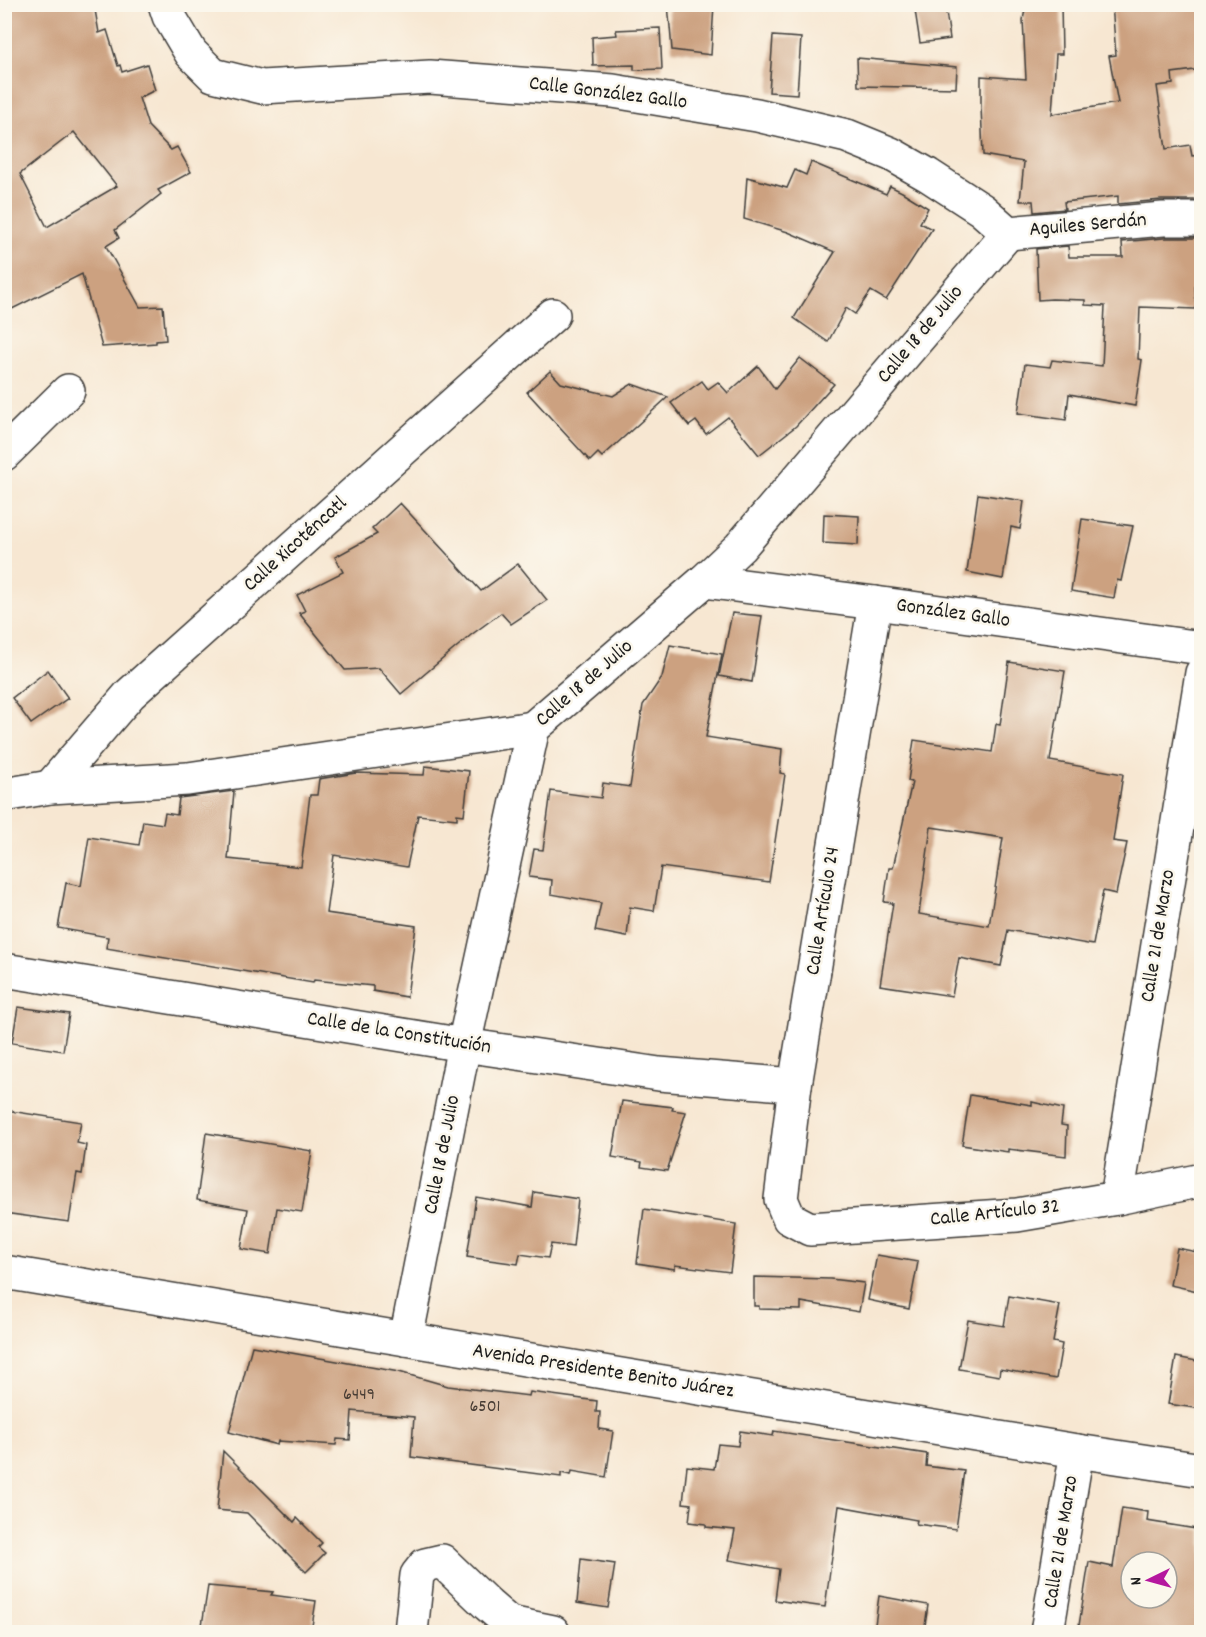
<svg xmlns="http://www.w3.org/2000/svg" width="1206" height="1637" font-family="Dekko,sans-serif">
	<rect width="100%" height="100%" fill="#fbf7ec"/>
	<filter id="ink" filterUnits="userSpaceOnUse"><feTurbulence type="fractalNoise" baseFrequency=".0167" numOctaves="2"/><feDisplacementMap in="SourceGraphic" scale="12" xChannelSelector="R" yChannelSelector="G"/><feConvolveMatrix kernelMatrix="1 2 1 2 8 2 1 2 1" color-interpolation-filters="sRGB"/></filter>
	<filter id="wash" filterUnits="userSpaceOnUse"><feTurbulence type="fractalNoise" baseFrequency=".008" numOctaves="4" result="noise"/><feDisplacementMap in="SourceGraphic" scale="24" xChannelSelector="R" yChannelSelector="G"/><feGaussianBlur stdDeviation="1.35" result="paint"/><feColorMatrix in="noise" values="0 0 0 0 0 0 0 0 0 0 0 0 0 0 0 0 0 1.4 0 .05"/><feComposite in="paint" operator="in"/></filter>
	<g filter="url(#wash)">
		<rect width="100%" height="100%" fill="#f7e7d2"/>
		<g id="blocks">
			<g fill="#cca180" fill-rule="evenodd">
				<path d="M 4,4 L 94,4 L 99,33 L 107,30 L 118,66 L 120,65 L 122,72 L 147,64 L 155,90 L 139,98 L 148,126 L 171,150 L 177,147 L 191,172 L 158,190 L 161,194 L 115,230 L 119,238 L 106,246 L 140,307 L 163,306 L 166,340 L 156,341 L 156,343 L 102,347 L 82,274 L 4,313 ZM 74,132 L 117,186 L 47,227 L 20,174 Z"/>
				<path d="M 668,4 L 714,4 L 711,55 L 672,50 Z"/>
				<path d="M 917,4 L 945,5 L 950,39 L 920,43 L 915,10 L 918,10 Z"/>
				<path d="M 1026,4 L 1061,4 L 1062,54 L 1056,54 L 1052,114 L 1118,103 L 1109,56 L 1116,55 L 1112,4 L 1202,4 L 1202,69 L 1172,73 L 1173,84 L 1157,86 L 1166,149 L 1190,145 L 1192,156 L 1202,155 L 1202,200 L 1161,200 L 1118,204 L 1118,196 L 1064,202 L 1065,209 L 1034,212 L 1033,201 L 1020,201 L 1024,162 L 983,155 L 981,106 L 981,76 L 1026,79 L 1023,20 Z"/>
				<path d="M 660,28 L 662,69 L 634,70 L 634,65 L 593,66 L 592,37 L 617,35 L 616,30 Z"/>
				<path d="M 773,36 L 801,38 L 797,94 L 769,92 Z"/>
				<path d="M 857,58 L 957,67 L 956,88 L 858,86 Z"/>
				<path d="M 811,162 L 886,194 L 890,186 L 902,192 L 928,208 L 920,223 L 932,229 L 886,300 L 871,291 L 855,314 L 846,308 L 828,342 L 794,318 L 835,252 L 788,232 L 744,219 L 747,177 L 787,188 L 795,170 L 806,175 Z"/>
				<path d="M 1164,238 L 1202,238 L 1202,289 L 1195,287 L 1196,309 L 1140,307 L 1138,359 L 1142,360 L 1135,406 L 1069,394 L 1066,420 L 1018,413 L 1025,364 L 1050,367 L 1052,360 L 1102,366 L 1105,306 L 1085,305 L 1085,300 L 1052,299 L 1038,300 L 1036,249 L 1068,246 L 1069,257 L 1123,257 L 1122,242 Z"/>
				<path d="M 800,358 L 834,384 L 796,426 L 759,455 L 728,417 L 706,434 L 696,421 L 689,426 L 671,403 L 702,381 L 708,389 L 718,382 L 728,393 L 758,366 L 775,389 Z"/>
				<path d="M 550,371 L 561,383 L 613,396 L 632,384 L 668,397 L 602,457 L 598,453 L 590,461 L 527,392 Z"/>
				<path d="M 978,494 L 1024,501 L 1020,529 L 1011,527 L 1003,579 L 967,572 Z"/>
				<path d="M 400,503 L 481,591 L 518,564 L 547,600 L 511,624 L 501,613 L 471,635 L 401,694 L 379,668 L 345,670 L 299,613 L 305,611 L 297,595 L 343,572 L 335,557 L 377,534 L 372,529 Z"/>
				<path d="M 824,514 L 859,516 L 858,545 L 823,543 Z"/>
				<path d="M 1082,519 L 1133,526 L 1121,581 L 1117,580 L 1114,598 L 1071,591 Z"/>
				<path d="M 732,613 L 762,616 L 752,682 L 719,676 Z"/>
				<path d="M 670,645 L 722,654 L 706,737 L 782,749 L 780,773 L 785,774 L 769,882 L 661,867 L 654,911 L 630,907 L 627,937 L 595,931 L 601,903 L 551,894 L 552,880 L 529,877 L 534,849 L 543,850 L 551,791 L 601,798 L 603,783 L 630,787 L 643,705 L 662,677 Z"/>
				<path d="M 1009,662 L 1065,671 L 1050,761 L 1123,774 L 1113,841 L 1127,843 L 1116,894 L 1103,891 L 1093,945 L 1008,930 L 1001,966 L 959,958 L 952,996 L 880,985 L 893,903 L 884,902 L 889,868 L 893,868 L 912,782 L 908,781 L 914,740 L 992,752 L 996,724 L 1000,725 ZM 931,827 L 1003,838 L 989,926 L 919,914 Z"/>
				<path d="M 48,670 L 68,698 L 31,724 L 12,698 Z"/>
				<path d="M 425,766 L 469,771 L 464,815 L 457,814 L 457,819 L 418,815 L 407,867 L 334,855 L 326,913 L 416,926 L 407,997 L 373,991 L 373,986 L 314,980 L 313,983 L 106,948 L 108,937 L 58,928 L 66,883 L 81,886 L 89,837 L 139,845 L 143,821 L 163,824 L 165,813 L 177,815 L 179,798 L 234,791 L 228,859 L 301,867 L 310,795 L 317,795 L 319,779 L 356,773 L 424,775 Z"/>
				<path d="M 18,1007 L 69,1014 L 63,1051 L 12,1043 Z"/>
				<path d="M 970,1095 L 1032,1105 L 1032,1102 L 1063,1109 L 1061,1125 L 1067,1126 L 1066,1156 L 1008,1149 L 1008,1152 L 962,1145 Z"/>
				<path d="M 622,1101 L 673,1107 L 672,1110 L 686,1112 L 667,1171 L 641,1167 L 642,1162 L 612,1157 Z"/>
				<path d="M 4,1110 L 81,1122 L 77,1143 L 86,1145 L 82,1174 L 77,1173 L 69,1222 L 4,1213 Z"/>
				<path d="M 206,1133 L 312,1151 L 302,1212 L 277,1208 L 270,1254 L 241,1249 L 248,1209 L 197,1200 Z"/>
				<path d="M 534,1192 L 578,1199 L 573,1247 L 551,1244 L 548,1258 L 520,1254 L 518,1264 L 467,1257 L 476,1197 L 532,1207 Z"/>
				<path d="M 644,1209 L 736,1224 L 730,1272 L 675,1265 L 675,1269 L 637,1263 Z"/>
				<path d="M 1177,1248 L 1202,1253 L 1202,1292 L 1170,1285 Z"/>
				<path d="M 877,1255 L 918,1262 L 909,1309 L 868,1300 Z"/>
				<path d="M 754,1277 L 830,1279 L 864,1283 L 859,1312 L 801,1302 L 801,1310 L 759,1309 L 759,1306 L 754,1306 Z"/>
				<path d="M 1009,1296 L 1060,1305 L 1053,1342 L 1062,1344 L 1056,1379 L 1000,1369 L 999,1376 L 959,1369 L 968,1320 L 1004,1326 Z"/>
				<path d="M 252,1346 L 399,1372 L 448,1386 L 529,1396 L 530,1392 L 597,1401 L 596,1412 L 600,1412 L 599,1429 L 613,1431 L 606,1477 L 572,1471 L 571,1475 L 561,1473 L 561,1477 L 411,1457 L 414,1417 L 352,1411 L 350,1440 L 337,1439 L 336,1445 L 278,1441 L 277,1445 L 229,1432 Z"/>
				<path d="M 1176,1357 L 1202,1362 L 1202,1409 L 1168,1404 Z"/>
				<path d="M 740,1431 L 773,1436 L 774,1431 L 927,1454 L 926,1466 L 964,1471 L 956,1529 L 916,1524 L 917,1520 L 839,1506 L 825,1607 L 775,1600 L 779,1569 L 729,1560 L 735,1530 L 706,1527 L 706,1524 L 689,1522 L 691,1504 L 683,1503 L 687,1466 L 714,1469 L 718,1444 L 738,1446 Z"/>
				<path d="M 223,1451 L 294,1522 L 297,1518 L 322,1543 L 318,1547 L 325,1553 L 306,1572 L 247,1513 L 217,1510 Z"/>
				<path d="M 1122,1508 L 1148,1512 L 1147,1521 L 1202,1530 L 1202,1632 L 1078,1632 L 1089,1562 L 1113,1567 ZM 1131,1562 L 1167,1562 L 1167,1598 L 1131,1598 Z"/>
				<path d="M 581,1559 L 615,1564 L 608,1608 L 577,1603 Z"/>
				<path d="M 208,1586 L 273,1592 L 271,1595 L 316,1601 L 311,1632 L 201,1632 Z"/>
				<path d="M 879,1596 L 928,1605 L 924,1632 L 874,1632 Z"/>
			</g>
		</g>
	</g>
	<g filter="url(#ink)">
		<use href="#blocks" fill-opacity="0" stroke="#3d3a37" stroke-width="1.5"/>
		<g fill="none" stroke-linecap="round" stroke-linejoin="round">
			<defs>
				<g id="minor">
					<path d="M 165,4 L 169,16 L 191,53 L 213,75 L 262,87 L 430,77 L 613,91 L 757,115 L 847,136 L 891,154 L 928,175 L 982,210 L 1008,233 L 1163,219 L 1202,219"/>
					<path d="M 4,454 L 68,391"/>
					<path d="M 704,581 L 875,603 L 1202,648"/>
					<path d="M 875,603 L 795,1085 L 781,1199 L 789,1218 L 810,1229 L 1017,1215 L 1117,1198 L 1202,1180"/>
					<path d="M 50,787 L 130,694 L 553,315"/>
					<path d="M 4,795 L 50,787 L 188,779 L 533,728"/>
					<path d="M 4,970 L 464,1045 L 659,1074 L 795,1085"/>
					<path d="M 1117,1198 L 1202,673"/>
					<path d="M 4,1272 L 1077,1451 L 1202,1470"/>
					<path d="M 406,1339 L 464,1045 L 533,728 L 704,581 L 740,547 L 1008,233"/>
					<path d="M 411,1632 L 417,1575 L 425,1565 L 442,1561 L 488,1605 L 509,1623 L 553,1632"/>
					<path d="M 1047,1632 L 1077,1451"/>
				</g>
			</defs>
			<use href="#minor" stroke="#3d3a37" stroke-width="36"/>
			<use href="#minor" stroke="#fff" stroke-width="33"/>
		</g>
	</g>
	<g text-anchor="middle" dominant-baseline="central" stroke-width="5" stroke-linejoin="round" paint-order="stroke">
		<g font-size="18" fill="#483d35">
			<text x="359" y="1395">6449</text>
			<text x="485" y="1407">6501</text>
		</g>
		<g font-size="21" fill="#1c1c1c" stroke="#fbf7ec">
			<text transform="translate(608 94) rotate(7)">Calle González Gallo</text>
			<text transform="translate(1088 226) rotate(-5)">Aguiles Serdán</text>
			<text transform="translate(921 335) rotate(-50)">Calle 18 de Julio</text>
			<text transform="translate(296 545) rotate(-42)">Calle Xicoténcatl</text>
			<text transform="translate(953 614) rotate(8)">González Gallo</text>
			<text transform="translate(585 684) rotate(-41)">Calle 18 de Julio</text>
			<text transform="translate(824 911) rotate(-81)">Calle Artículo 24</text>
			<text transform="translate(1159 936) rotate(-81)">Calle 21 de Marzo</text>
			<text transform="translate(399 1034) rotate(9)">Calle de la Constitución</text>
			<text transform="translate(443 1155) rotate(-79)">Calle 18 de Julio</text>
			<text transform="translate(995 1214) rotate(-6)">Calle Artículo 32</text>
			<text transform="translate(603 1372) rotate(9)">Avenida Presidente Benito Juárez</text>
			<text transform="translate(1062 1542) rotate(-81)">Calle 21 de Marzo</text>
		</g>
	</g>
	<rect width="1206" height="1637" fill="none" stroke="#fbf7ec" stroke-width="24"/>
	<g transform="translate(1149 1580) rotate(265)"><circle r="28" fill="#fbf7ec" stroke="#a29f99" stroke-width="1.5"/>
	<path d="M0-4.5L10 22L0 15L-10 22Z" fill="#b5179e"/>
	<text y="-9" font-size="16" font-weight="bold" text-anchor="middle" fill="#1c1c1c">N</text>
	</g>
</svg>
